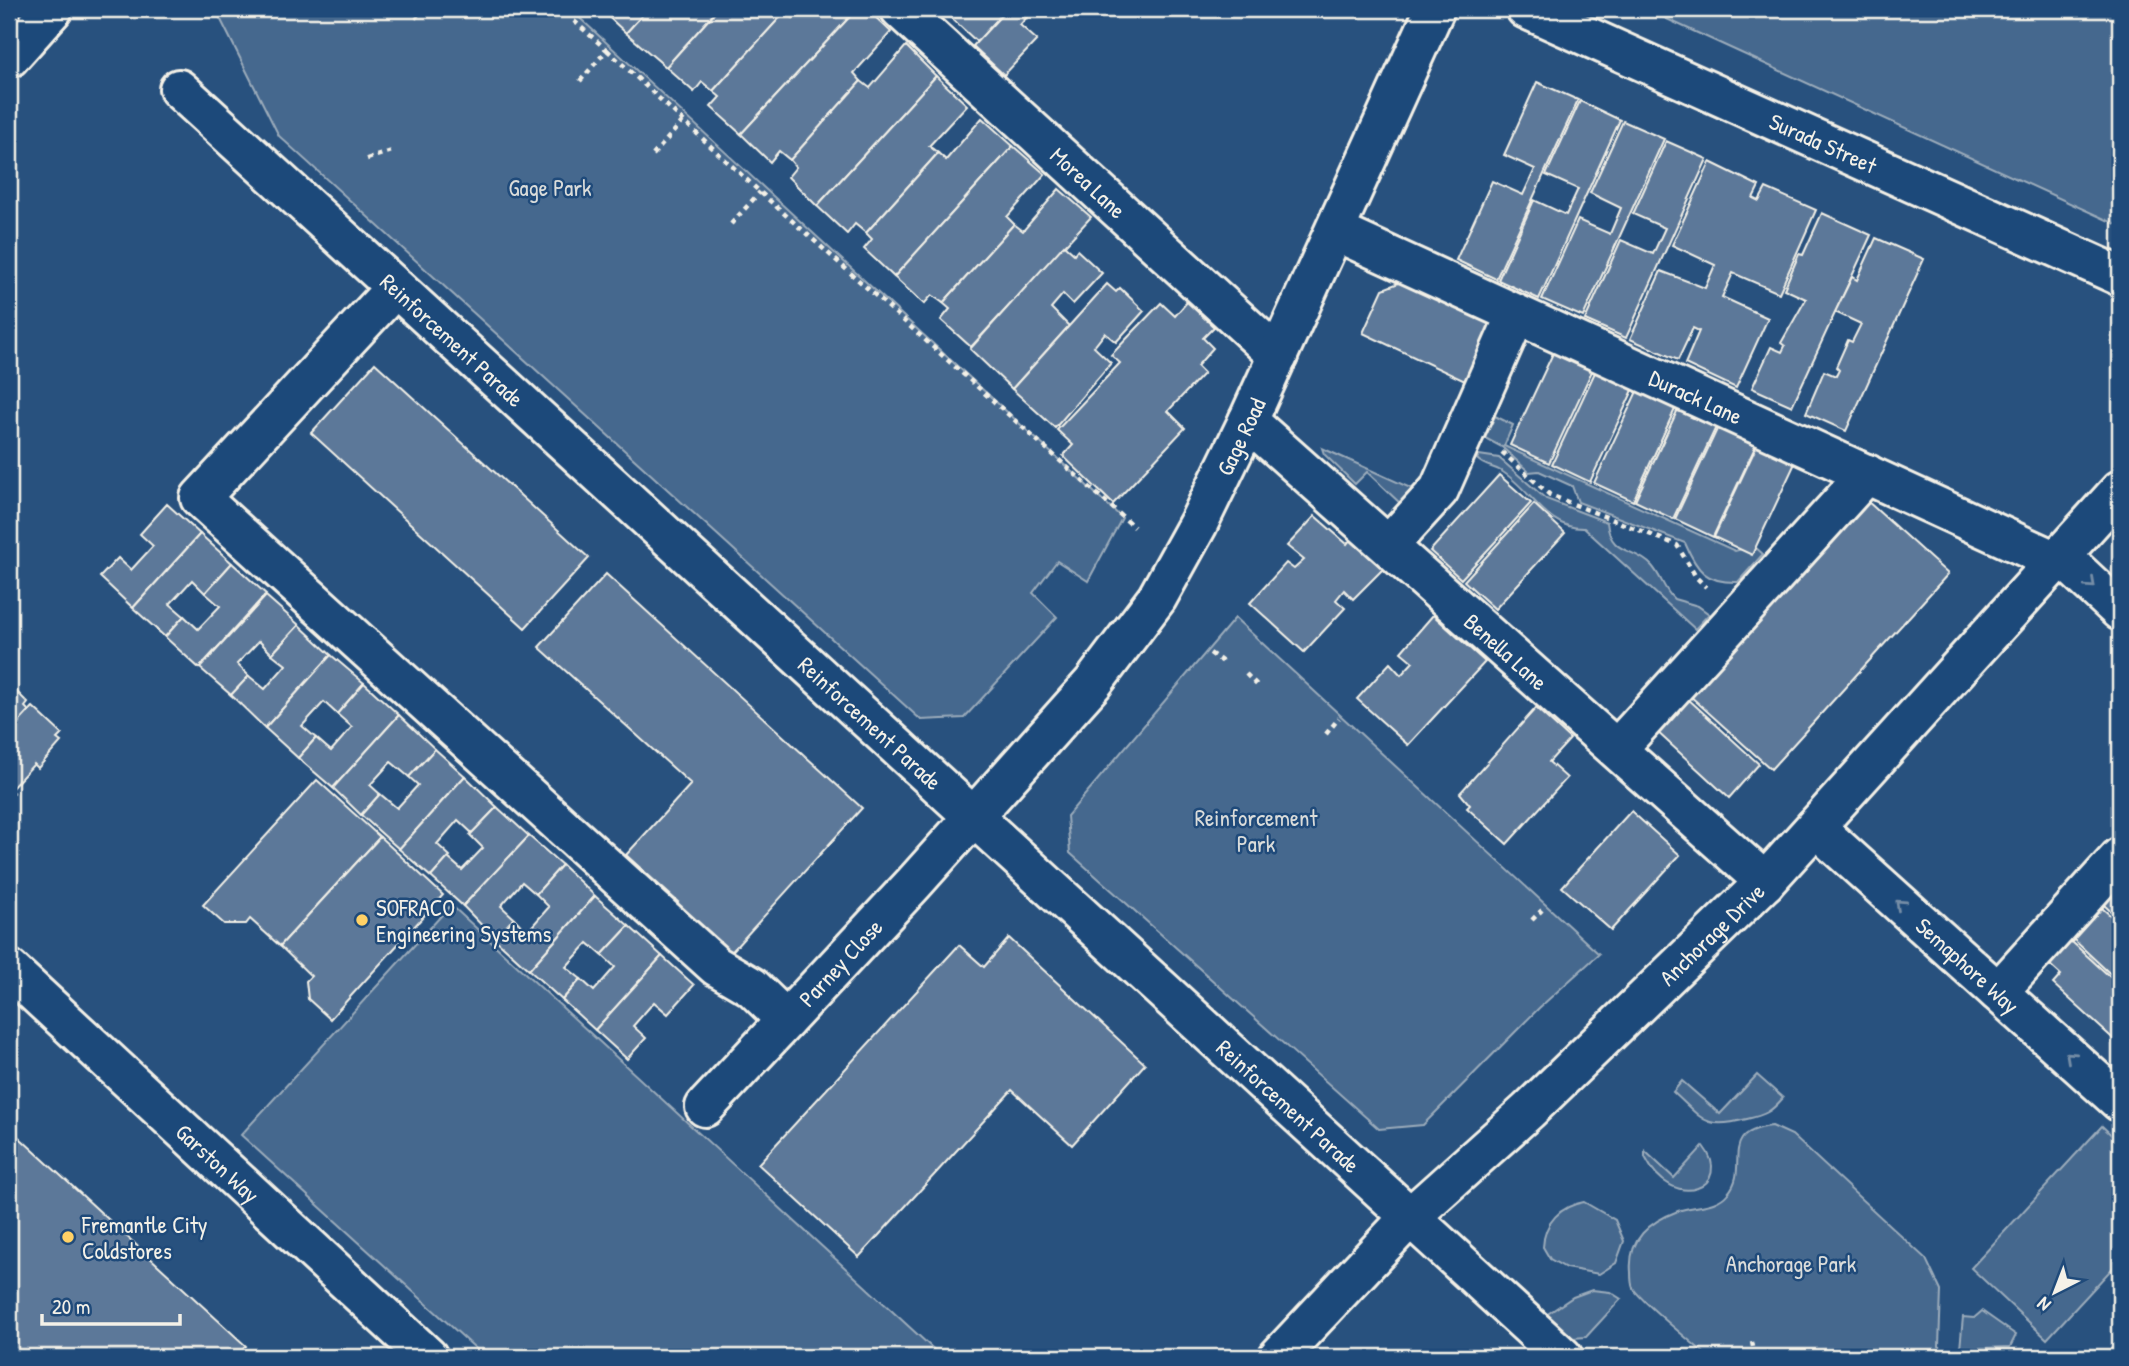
<svg xmlns="http://www.w3.org/2000/svg" width="2129" height="1366" font-family="'Patrick Hand',sans-serif">
	<rect width="100%" height="100%" fill="#28517e"/>
	<filter id="ink" filterUnits="userSpaceOnUse"><feTurbulence type="fractalNoise" baseFrequency=".0143" numOctaves="2"/><feDisplacementMap in="SourceGraphic" scale="14" xChannelSelector="R" yChannelSelector="G"/><feConvolveMatrix kernelMatrix="1 2 1 2 8 2 1 2 1" color-interpolation-filters="sRGB"/></filter>
	<g filter="url(#ink)">
		<g fill="#45688e" stroke="#9cacbb" stroke-width="2">
			<path d="M 222,9 L 570,9 L 1122,518 L 1088,581 L 1057,561 L 1033,593 L 1057,617 L 964,718 L 921,720 L 279,136 L 220,18 Z"/>
			<path d="M 1645,9 L 2120,9 L 2120,226 Z"/>
			<path d="M 1495,416 L 1513,425 L 1504,446 L 1735,551 L 1754,546 L 1763,554 L 1738,582 C 1706,583 1697,571 1685,543 L 1578,502 L 1572,486 L 1539,471 L 1529,472 L 1502,447 L 1485,438 Z"/>
			<path d="M 1322,448 L 1415,490 L 1402,505 L 1367,472 L 1355,484 L 1324,454 Z"/>
			<path d="M 1479,455 L 1499,458 L 1546,499 L 1607,522 C 1610,556 1635,547 1652,566 C 1661,576 1664,590 1674,599 L 1698,606 L 1709,614 L 1695,629 L 1584,528 C 1545,529 1531,488 1501,471 C 1492,466 1485,467 1477,459 Z"/>
			<path d="M 1235,618 L 1599,954 L 1539,1008 L 1423,1125 L 1379,1129 L 1070,853 L 1067,816 Z"/>
			<path d="M 451,905 L 942,1357 L 485,1357 L 241,1135 Z"/>
			<path d="M 1757,1075 L 1783,1098 C 1771,1112 1765,1115 1747,1119 C 1704,1130 1704,1120 1673,1092 L 1682,1081 L 1720,1114 Z"/>
			<path d="M 1772,1126 L 1792,1135 L 1926,1259 L 1941,1291 L 1939,1346 L 1951,1357 L 1709,1357 C 1693,1343 1642,1303 1633,1288 C 1631,1284 1631,1277 1631,1272 C 1628,1239 1649,1222 1678,1211 C 1694,1205 1716,1208 1728,1193 C 1751,1167 1716,1133 1772,1126 Z"/>
			<path d="M 2102,1126 L 2120,1143 L 2120,1260 L 2047,1339 L 1971,1268 Z"/>
			<path d="M 1703,1146 C 1735,1186 1674,1215 1645,1157 L 1645,1151 L 1674,1178 Z"/>
			<path d="M 1584,1202 L 1615,1220 L 1624,1241 L 1616,1263 L 1599,1274 L 1566,1268 L 1550,1259 L 1543,1247 C 1544,1222 1561,1206 1584,1202 Z"/>
			<path d="M 1592,1290 L 1610,1292 L 1621,1299 L 1586,1337 L 1573,1338 L 1546,1315 L 1573,1297 Z"/>
			<path d="M 1982,1311 L 2016,1335 L 2010,1347 L 1960,1349 L 1963,1317 L 1974,1318 Z"/>
		</g>
		<g fill="#5b7899" stroke="#f4f1e8" stroke-width="2">
			<path d="M 600,9 L 648,9 L 626,33 Z"/>
			<path d="M 648,9 L 718,9 L 666,67 L 626,33 Z"/>
			<path d="M 718,9 L 782,9 L 785,12 L 713,91 L 702,82 L 694,92 L 666,67 Z"/>
			<path d="M 801,9 L 857,9 L 741,134 L 711,107 L 720,97 L 713,91 L 785,12 L 793,18 Z"/>
			<path d="M 857,9 L 867,9 L 891,32 L 854,73 L 861,81 L 790,160 L 779,151 L 770,162 L 741,134 Z"/>
			<path d="M 951,9 L 1005,9 L 1006,10 L 977,42 L 947,14 Z"/>
			<path d="M 1034,9 L 1020,25 L 1037,40 L 1004,75 L 973,46 L 1007,9 Z"/>
			<path d="M 906,46 L 936,76 L 817,206 L 788,177 L 796,167 L 790,160 L 861,81 L 870,88 Z"/>
			<path d="M 936,76 L 967,105 L 929,146 L 938,153 L 866,233 L 855,224 L 847,234 L 817,206 Z"/>
			<path d="M 1537,82 L 1578,100 L 1496,279 L 1456,260 L 1492,181 L 1523,195 L 1535,169 L 1504,155 Z"/>
			<path d="M 1580,101 L 1620,120 L 1539,299 L 1498,280 L 1534,200 L 1566,215 L 1578,189 L 1546,175 Z"/>
			<path d="M 982,118 L 1013,146 L 894,277 L 864,249 L 872,239 L 866,233 L 938,153 L 946,160 Z"/>
			<path d="M 1623,121 L 1664,139 L 1583,317 L 1542,299 L 1578,220 L 1610,234 L 1621,208 L 1590,193 Z"/>
			<path d="M 1666,141 L 1707,159 L 1626,338 L 1585,320 L 1621,240 L 1653,254 L 1665,228 L 1633,214 Z"/>
			<path d="M 1013,146 L 1045,174 L 1007,217 L 1014,224 L 943,303 L 932,295 L 924,304 L 894,277 Z"/>
			<path d="M 1710,162 L 1759,186 L 1753,198 L 1759,201 L 1766,188 L 1816,210 L 1779,293 L 1733,273 L 1722,297 L 1768,318 L 1736,388 L 1685,364 L 1699,331 L 1693,328 L 1678,360 L 1630,339 L 1661,271 L 1705,288 L 1715,265 L 1672,245 Z"/>
			<path d="M 1059,189 L 1091,217 L 971,347 L 941,320 L 950,309 L 943,303 L 1014,224 L 1023,231 Z"/>
			<path d="M 1822,213 L 1871,235 L 1792,406 L 1752,388 L 1771,347 L 1782,352 L 1785,346 L 1781,343 L 1806,299 L 1784,289 L 1799,254 L 1803,255 Z"/>
			<path d="M 1876,238 L 1924,259 L 1846,431 L 1806,413 L 1824,371 L 1836,376 L 1839,370 L 1836,367 L 1848,340 L 1852,342 L 1861,324 L 1835,312 L 1852,277 L 1857,280 Z"/>
			<path d="M 1064,245 L 1074,254 L 1077,250 L 1102,273 L 1073,304 L 1063,294 L 1051,308 L 1069,326 L 1012,389 L 970,349 Z"/>
			<path d="M 1401,282 L 1493,325 L 1467,382 L 1363,333 L 1383,289 Z"/>
			<path d="M 1107,284 L 1116,292 L 1120,288 L 1144,311 L 1116,342 L 1105,333 L 1094,347 L 1111,363 L 1055,428 L 1012,389 Z"/>
			<path d="M 1187,302 L 1214,327 L 1203,338 L 1213,348 L 1197,366 L 1204,373 L 1168,411 L 1185,428 L 1113,504 L 1063,456 L 1073,445 L 1057,430 L 1120,363 L 1111,355 L 1161,303 L 1175,316 Z"/>
			<path d="M 1554,351 L 1593,369 L 1549,463 L 1510,445 Z"/>
			<path d="M 375,363 L 589,558 L 525,628 L 311,433 Z"/>
			<path d="M 1596,370 L 1634,388 L 1590,482 L 1552,464 Z"/>
			<path d="M 1638,389 L 1676,407 L 1633,501 L 1594,483 Z"/>
			<path d="M 1679,407 L 1717,425 L 1673,519 L 1635,501 Z"/>
			<path d="M 1719,425 L 1757,443 L 1713,537 L 1675,519 Z"/>
			<path d="M 1758,443 L 1796,461 L 1752,555 L 1714,537 Z"/>
			<path d="M 1499,475 L 1531,503 L 1461,579 L 1430,551 Z"/>
			<path d="M 1866,500 L 1948,574 L 1771,769 L 1689,695 Z"/>
			<path d="M 167,504 L 200,534 L 133,608 L 100,577 L 118,558 L 131,570 L 153,546 L 140,534 Z"/>
			<path d="M 1534,504 L 1565,533 L 1495,609 L 1464,581 Z"/>
			<path d="M 1315,516 L 1347,544 L 1351,539 L 1383,569 L 1353,599 L 1344,590 L 1336,600 L 1345,608 L 1304,652 L 1250,603 L 1286,563 L 1294,569 L 1304,560 L 1287,546 Z"/>
			<path d="M 200,534 L 232,563 L 205,593 L 192,580 L 170,604 L 184,616 L 165,637 L 133,608 Z"/>
			<path d="M 232,563 L 266,594 L 199,668 L 165,637 L 184,616 L 198,629 L 220,606 L 205,593 Z"/>
			<path d="M 606,574 L 862,808 L 726,958 L 671,909 L 678,902 L 626,855 L 691,784 L 539,647 Z"/>
			<path d="M 266,596 L 299,625 L 272,654 L 259,641 L 237,664 L 249,676 L 231,695 L 200,668 Z"/>
			<path d="M 1433,615 L 1485,662 L 1408,745 L 1357,699 L 1390,663 L 1401,675 L 1413,662 L 1401,652 Z"/>
			<path d="M 299,625 L 331,655 L 265,728 L 231,695 L 249,676 L 265,689 L 286,665 L 272,654 Z"/>
			<path d="M 331,655 L 364,683 L 337,714 L 324,702 L 302,726 L 316,738 L 298,758 L 265,728 Z"/>
			<path d="M 364,683 L 399,715 L 333,788 L 298,758 L 316,738 L 331,751 L 352,727 L 337,714 Z"/>
			<path d="M 9,684 L 28,703 L 25,707 L 29,711 L 9,733 Z"/>
			<path d="M 1686,697 L 1759,764 L 1729,798 L 1655,730 Z"/>
			<path d="M 33,707 L 62,734 L 57,739 L 61,742 L 38,768 L 34,764 L 10,790 L 14,793 L 9,799 L 9,733 Z"/>
			<path d="M 1536,708 L 1570,739 L 1549,762 L 1567,778 L 1507,844 L 1467,808 L 1470,805 L 1460,793 Z"/>
			<path d="M 399,715 L 435,749 L 409,777 L 391,762 L 370,785 L 380,794 L 361,815 L 333,788 Z"/>
			<path d="M 435,749 L 465,776 L 399,849 L 361,815 L 380,794 L 397,808 L 418,785 L 409,777 Z"/>
			<path d="M 465,776 L 497,807 L 472,833 L 458,820 L 437,844 L 450,856 L 431,877 L 399,849 Z"/>
			<path d="M 317,780 L 380,837 L 280,946 L 250,919 L 246,924 L 224,924 L 203,905 Z"/>
			<path d="M 497,807 L 529,836 L 463,906 L 431,877 L 448,858 L 462,870 L 483,848 L 470,835 Z"/>
			<path d="M 1631,811 L 1680,855 L 1611,930 L 1562,887 Z"/>
			<path d="M 529,836 L 562,865 L 536,894 L 522,882 L 501,906 L 514,918 L 495,939 L 463,906 Z"/>
			<path d="M 380,837 L 443,895 L 330,1019 L 308,999 L 306,981 L 311,976 L 280,946 Z"/>
			<path d="M 562,865 L 595,896 L 529,970 L 495,939 L 514,918 L 527,932 L 549,907 L 536,894 Z"/>
			<path d="M 2120,887 L 2120,920 L 2104,905 Z"/>
			<path d="M 595,896 L 629,926 L 602,955 L 588,943 L 566,967 L 581,979 L 562,1000 L 529,970 Z"/>
			<path d="M 2102,908 L 2120,924 L 2120,983 L 2073,939 Z"/>
			<path d="M 629,926 L 662,956 L 595,1030 L 562,1000 L 581,979 L 594,991 L 615,967 L 602,955 Z"/>
			<path d="M 1009,938 L 1145,1064 L 1072,1145 L 1012,1090 L 859,1257 L 758,1164 L 959,945 L 984,967 Z"/>
			<path d="M 2071,941 L 2120,986 L 2120,1045 L 2053,984 L 2061,975 L 2050,965 Z"/>
			<path d="M 662,956 L 694,985 L 668,1014 L 654,1002 L 633,1026 L 646,1038 L 627,1059 L 595,1030 Z"/>
			<path d="M 9,1128 L 246,1346 L 236,1357 L 9,1357 Z"/>
		</g>
		<g fill="none" stroke-linecap="round" stroke-linejoin="round">
			<defs>
				<g id="minor">
					<path id="s1" d="M 900,9 L 1278,356"/>
					<path id="s2" d="M 1526,9 L 2120,276"/>
					<path id="s3" d="M 179,89 L 1563,1357"/>
					<path id="s4" d="M 1335,231 L 2058,562"/>
					<path d="M 395,288 L 200,498 L 716,966 L 752,987 L 786,1020"/>
					<path id="s5" d="M 1248,421 L 1765,882"/>
					<path d="M 1389,545 L 1439,490 L 1516,315"/>
					<path d="M 2062,557 L 2120,611"/>
					<path d="M 1617,749 L 1867,474"/>
					<path id="s6" d="M 1815,827 L 2120,1102"/>
					<path id="s7" d="M 9,969 L 428,1357"/>
					<path d="M 1998,992 L 2120,857"/>
					<path id="s8" d="M 705,1107 L 914,883 L 1093,683 L 1157,598 L 1198,524 L 1248,421 L 1435,9"/>
					<path id="s9" d="M 1278,1357 L 1410,1217 L 1528,1111 L 1765,882 L 2120,490"/>
				</g>
				<path id="major" d="M 9,58 L 53,9"/>
			</defs>
			<use href="#minor" stroke="#f4f1e8" stroke-width="44"/>
			<use href="#major" stroke="#f4f1e8" stroke-width="44"/>
			<g stroke="#f4f1e8" stroke-width="4.5" stroke-dasharray="5 5" stroke-linecap="butt">
				<path d="M 409,9 L 418,18"/>
				<path d="M 574,21 L 607,50 L 580,81"/>
				<path d="M 607,50 L 760,192 L 1134,527"/>
				<path d="M 653,155 L 683,121"/>
				<path d="M 367,159 L 395,150"/>
				<path d="M 731,224 L 760,192"/>
				<path d="M 1502,452 L 1550,495 L 1677,545 L 1696,577 L 1706,587"/>
				<path d="M 1210,653 L 1226,664"/>
				<path d="M 1246,674 L 1258,686"/>
				<path d="M 1326,734 L 1339,718"/>
				<path d="M 1532,920 L 1542,910"/>
				<path d="M 1752,1342 L 1755,1357"/>
			</g>
			<use href="#minor" stroke="#1f4a7a" stroke-width="38"/>
			<use href="#major" stroke="#1f4a7a" stroke-width="38"/>
		</g>
		<defs><path id="oneway-chevron" d="M-2-3.5L2.5 0L-2 3.5" fill="none" stroke-width="1.6" stroke-linecap="round" stroke-linejoin="round" transform="scale(1.75)"/></defs>
		<g stroke="#748da6">
			<use href="#oneway-chevron" transform="translate(2091 584) rotate(42)"/>
			<use href="#oneway-chevron" transform="translate(1900 904) rotate(-138)"/>
			<use href="#oneway-chevron" transform="translate(2070 1056) rotate(-138)"/>
		</g>
	</g>
	<g fill="#ffd166" stroke="#1f4a7a" stroke-width="2.5">
		<circle cx="362" cy="920" r="7"/>
		<circle cx="68" cy="1237" r="7"/>
	</g>
	<g text-anchor="middle" dominant-baseline="central" stroke-width="5" stroke-linejoin="round" paint-order="stroke">
		<g font-size="23" fill="#f4f1e8" stroke="#1f4a7a">
			<text stroke="none"><textPath href="#s2" startOffset="326">Surada Street</textPath></text>
			<text stroke="none"><textPath href="#s1" startOffset="256">Morea Lane</textPath></text>
			<text stroke="none"><textPath href="#s3" startOffset="371">Reinforcement Parade</textPath></text>
			<text stroke="none"><textPath href="#s4" startOffset="397">Durack Lane</textPath></text>
			<text stroke="none"><textPath href="#s8" startOffset="863">Gage Road</textPath></text>
			<text stroke="none"><textPath href="#s5" startOffset="346">Benella Lane</textPath></text>
			<text stroke="none"><textPath href="#s3" startOffset="938">Reinforcement Parade</textPath></text>
			<text stroke="none"><textPath href="#s9" startOffset="606">Anchorage Drive</textPath></text>
			<text stroke="none"><textPath href="#s8" startOffset="198">Parney Close</textPath></text>
			<text stroke="none"><textPath href="#s6" startOffset="206">Semaphore Way</textPath></text>
			<text stroke="none"><textPath href="#s3" startOffset="1505">Reinforcement Parade</textPath></text>
			<text stroke="none"><textPath href="#s7" startOffset="285">Garston Way</textPath></text>
		</g>
		<g font-size="23" fill="#dadcda" stroke="#1f4a7a">
			<text x="550" y="187">Gage Park</text>
			<text x="1256" y="817">Reinforcement<tspan x="1256" dy="26">Park</tspan></text>
			<text x="1791" y="1263">Anchorage Park</text>
		</g>
		<g font-size="23" fill="#f4f1e8" stroke="#1f4a7a" text-anchor="start">
			<text x="376" y="907">SOFRACO<tspan x="376" dy="26">Engineering Systems</tspan></text>
			<text x="82" y="1224">Fremantle City<tspan x="82" dy="26">Coldstores</tspan></text>
		</g>
	</g>
	<rect width="2129" height="1366" fill="none" stroke="#1f4a7a" stroke-width="35"/>
	<rect x="18" y="18" width="2094" height="1331" fill="none" stroke="#f4f1e8" stroke-width="2.5" filter="url(#ink)"/>
	<g transform="translate(2055 1292) rotate(222)" stroke="#1f4a7a" stroke-width="5" paint-order="stroke">
	<path d="M0-5L12 26L0 18L-12 26Z" fill="#f4f1e8"/>
	<text y="-10" font-size="19" font-weight="bold" text-anchor="middle" fill="#f4f1e8">N</text>
	</g>
	<path d="M42 1314v10h138v-10" fill="none" stroke="#f4f1e8" stroke-width="3.5"/>
	<text x="52" y="1314" font-size="21" fill="#f4f1e8" stroke="#1f4a7a" stroke-width="5" paint-order="stroke">20 m</text>
</svg>
